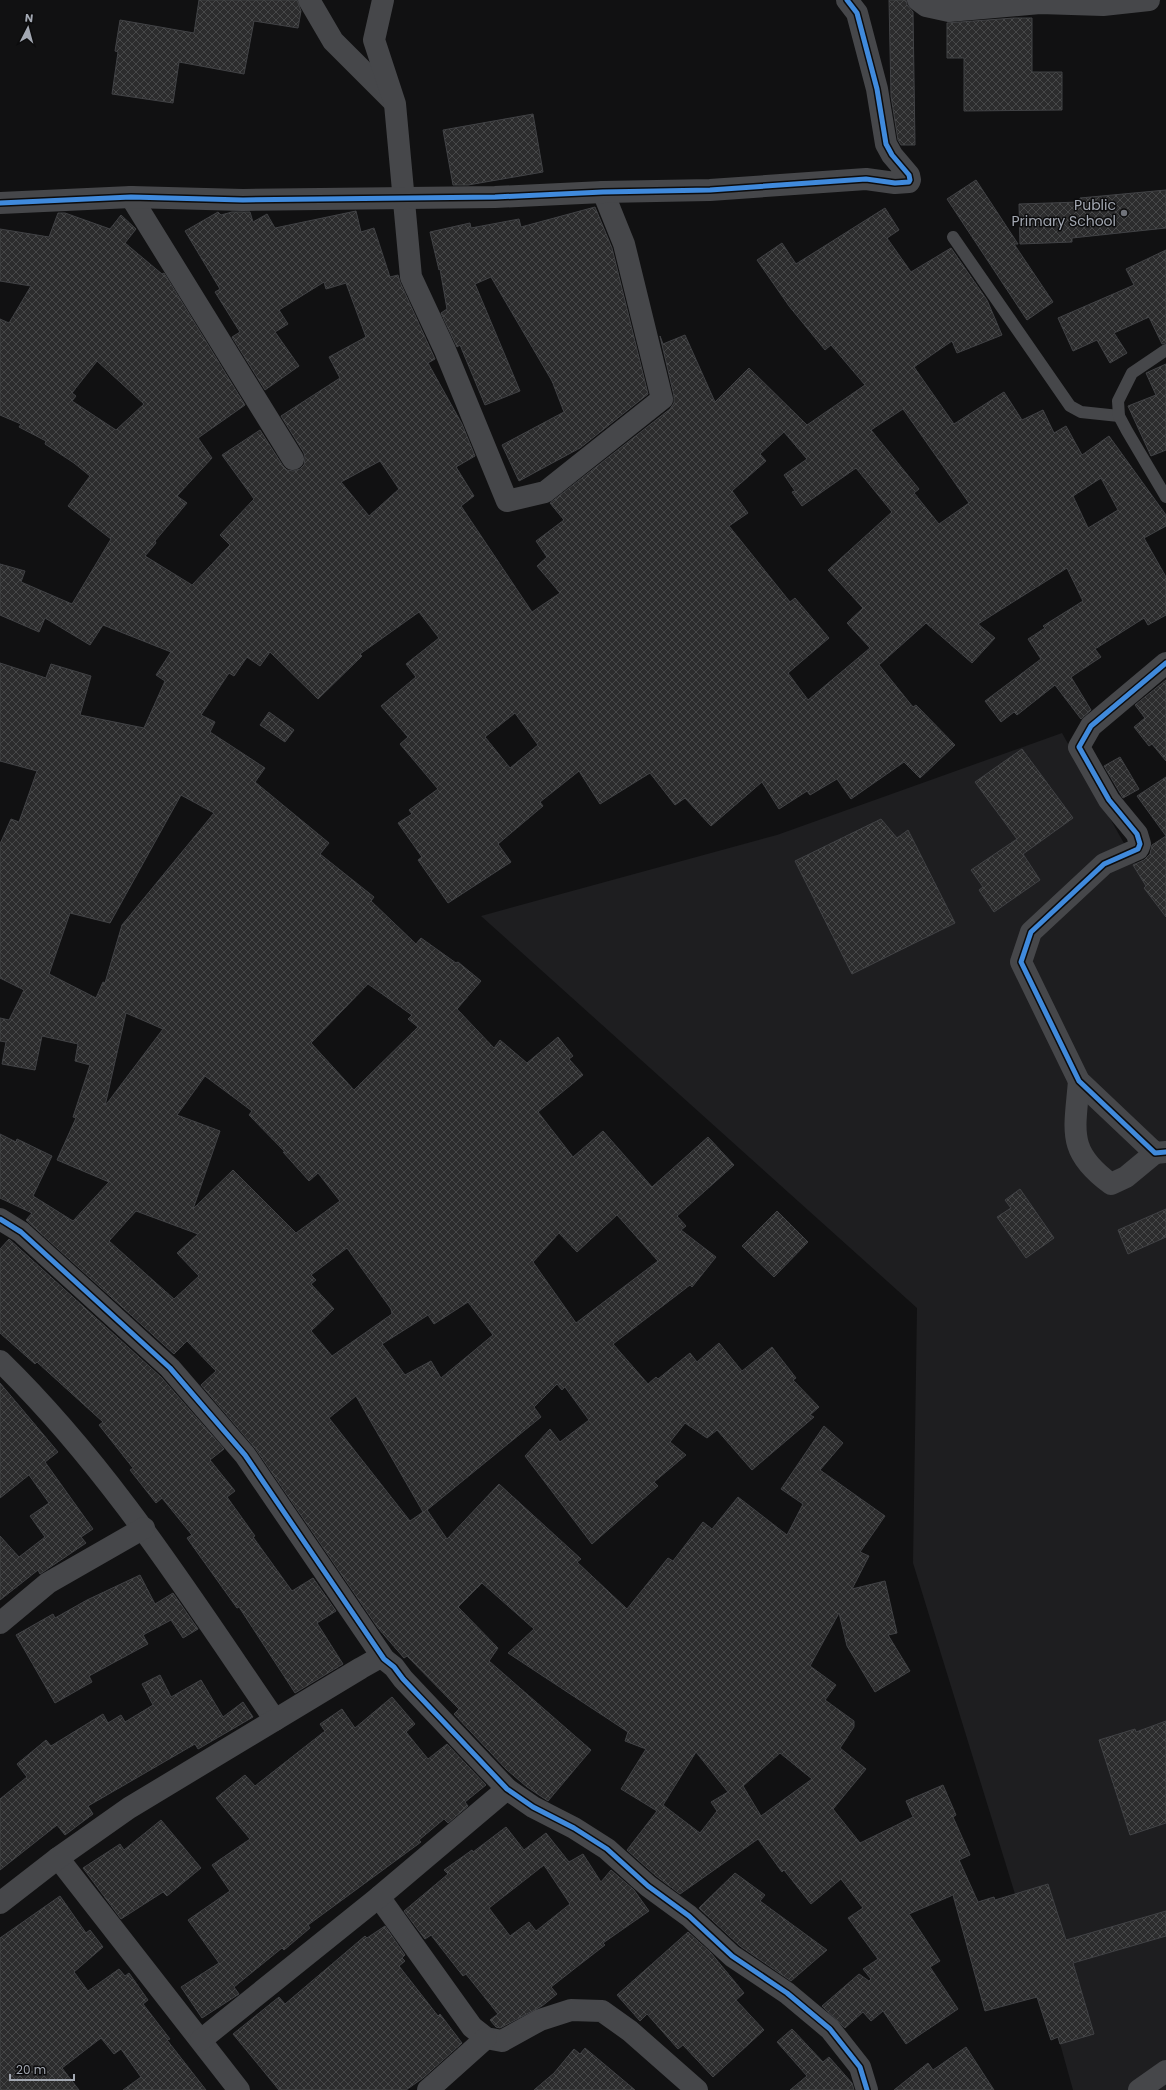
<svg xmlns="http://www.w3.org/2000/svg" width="1166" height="2090" font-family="Poppins,sans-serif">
	<defs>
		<pattern id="building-cross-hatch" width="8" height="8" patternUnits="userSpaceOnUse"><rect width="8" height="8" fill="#2c2c2d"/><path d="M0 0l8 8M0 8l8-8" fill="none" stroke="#474849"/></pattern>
	</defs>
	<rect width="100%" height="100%" fill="#111112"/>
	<path fill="#1e1e20" d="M 1062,733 L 1166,918 L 1166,2090 L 1073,2090 L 1051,2011 L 913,1563 L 917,1308 L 481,916 L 777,835 Z"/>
	<g fill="url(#building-cross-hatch)" stroke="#414245" fill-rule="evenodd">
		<path d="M 199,0 L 297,0 L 301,11 L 298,28 L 254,21 L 244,74 L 179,62 L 173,103 L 112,94 L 118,52 L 115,51 L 120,20 L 194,33 Z"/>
		<path d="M 889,0 L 906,0 L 907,5 L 913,12 L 915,145 L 901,145 L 898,140 L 891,96 Z"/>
		<path d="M 1014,18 L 1032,18 L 1032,72 L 1062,72 L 1062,110 L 964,111 L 964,58 L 947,58 L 947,23 Z"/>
		<path d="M 533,114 L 543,172 L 468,185 L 453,185 L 443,130 Z"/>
		<path d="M 976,180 L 1018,244 L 1014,244 L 1053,302 L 1027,320 L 947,199 Z"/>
		<path d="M 1166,190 L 1166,228 L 1072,238 L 1072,242 L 1020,244 L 1019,204 L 1080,202 L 1080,198 Z"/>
		<path d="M 595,207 L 612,248 L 648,394 L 580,448 L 519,481 L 502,445 L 564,412 L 552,381 L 491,277 L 475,284 L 520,391 L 485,405 L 460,345 L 457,347 L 441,313 L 447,309 L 440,269 L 439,270 L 430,232 L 470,223 L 471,228 L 519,219 L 521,227 Z"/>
		<path d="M 885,208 L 899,230 L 887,238 L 911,272 L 951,248 L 987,300 L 1002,335 L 957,353 L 952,341 L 914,367 L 954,424 L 1004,392 L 1022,420 L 1043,410 L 1054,433 L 1066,426 L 1082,455 L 1109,436 L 1166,515 L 1166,526 L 1144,538 L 1166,577 L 1166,615 L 1148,625 L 1144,618 L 1095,649 L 1101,657 L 1071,677 L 1091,710 L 1081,719 L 1055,685 L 1017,715 L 1014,712 L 1001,722 L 985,701 L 1041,659 L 1028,639 L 1045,628 L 1043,626 L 1083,601 L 1067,568 L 978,624 L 995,638 L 972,663 L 926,623 L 879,665 L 913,707 L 916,705 L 955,745 L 920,778 L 904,762 L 851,799 L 837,779 L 810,795 L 807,791 L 779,809 L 762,782 L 711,826 L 685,798 L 675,805 L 650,773 L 600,804 L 579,771 L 540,802 L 543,806 L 498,844 L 511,862 L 448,903 L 418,860 L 422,857 L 398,823 L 412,814 L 409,810 L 438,789 L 400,744 L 408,737 L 381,706 L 416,677 L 406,664 L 439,638 L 419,612 L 360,654 L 362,656 L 318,699 L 270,652 L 260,666 L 247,657 L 234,676 L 229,673 L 201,715 L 215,722 L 210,732 L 265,768 L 255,782 L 329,843 L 320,854 L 374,897 L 371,901 L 416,944 L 421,938 L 456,963 L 458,962 L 481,981 L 457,1009 L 494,1048 L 500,1040 L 527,1063 L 558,1037 L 573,1056 L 569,1059 L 583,1075 L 538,1112 L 573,1157 L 603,1131 L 652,1187 L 708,1137 L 734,1165 L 677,1216 L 686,1226 L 681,1230 L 716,1257 L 692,1287 L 690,1285 L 613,1344 L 648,1384 L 656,1377 L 658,1379 L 690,1353 L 697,1362 L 719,1343 L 742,1371 L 772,1347 L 796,1378 L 793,1380 L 819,1407 L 810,1415 L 814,1417 L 752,1470 L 717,1430 L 707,1438 L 685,1423 L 670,1442 L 686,1455 L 654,1482 L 658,1486 L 592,1544 L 525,1456 L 550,1429 L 560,1442 L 589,1420 L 565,1387 L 562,1390 L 557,1384 L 534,1407 L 541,1417 L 427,1510 L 447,1539 L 499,1484 L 581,1559 L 577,1562 L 627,1609 L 668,1558 L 673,1561 L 703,1522 L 712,1529 L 738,1497 L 787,1535 L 803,1504 L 781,1489 L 824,1426 L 843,1443 L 820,1470 L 885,1516 L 860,1552 L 869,1556 L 852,1589 L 885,1581 L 897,1633 L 888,1635 L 910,1671 L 875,1692 L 847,1646 L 839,1613 L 810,1666 L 836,1685 L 825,1700 L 854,1721 L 854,1727 L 840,1748 L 866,1769 L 833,1809 L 860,1843 L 913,1817 L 906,1801 L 943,1785 L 956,1815 L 953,1817 L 970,1855 L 959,1860 L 978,1902 L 994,1897 L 995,1900 L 1048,1884 L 1066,1940 L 1166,1911 L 1166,1936 L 1073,1963 L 1094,2034 L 1060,2044 L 1058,2037 L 1051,2040 L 1037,1997 L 985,2011 L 953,1895 L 909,1914 L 940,1961 L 930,1967 L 958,2009 L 906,2044 L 883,2011 L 871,2021 L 863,2012 L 845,2028 L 822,2006 L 859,1974 L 869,1981 L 871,1979 L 863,1969 L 878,1959 L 848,1918 L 863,1908 L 841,1879 L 811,1904 L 784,1870 L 782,1872 L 758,1839 L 680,1894 L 656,1876 L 627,1850 L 657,1811 L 621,1789 L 646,1749 L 625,1741 L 628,1732 L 508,1653 L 534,1629 L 482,1583 L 458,1607 L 498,1648 L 489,1661 L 591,1750 L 548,1801 L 527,1787 L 507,1770 L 454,1714 L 459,1709 L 407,1656 L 404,1658 L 378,1628 L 255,1448 L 201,1385 L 216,1371 L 187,1341 L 174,1354 L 26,1220 L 32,1213 L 0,1198 L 0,1134 L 16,1142 L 17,1139 L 52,1156 L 33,1196 L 73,1221 L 109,1182 L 57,1160 L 76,1118 L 73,1117 L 90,1065 L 75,1061 L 78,1044 L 42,1036 L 35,1070 L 2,1064 L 6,1042 L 0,1041 L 0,1018 L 9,1020 L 24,990 L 0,978 L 0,844 L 11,819 L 19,822 L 37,771 L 0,761 L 0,663 L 46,678 L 51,664 L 91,676 L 80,715 L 144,728 L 165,681 L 156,675 L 171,652 L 103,625 L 90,645 L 45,618 L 39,632 L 0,615 L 0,564 L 25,571 L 21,582 L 72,604 L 111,539 L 68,506 L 90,476 L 74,463 L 45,444 L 46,441 L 19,427 L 21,424 L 0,415 L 0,319 L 9,323 L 31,286 L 0,281 L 0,229 L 49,237 L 58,213 L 65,213 L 110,229 L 121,215 L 136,229 L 125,243 L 162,274 L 164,273 L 245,405 L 198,438 L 212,458 L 177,496 L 187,503 L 155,541 L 156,543 L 145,556 L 192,585 L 230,545 L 220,535 L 254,499 L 222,455 L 260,430 L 283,466 L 287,470 L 293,471 L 300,469 L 304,465 L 305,458 L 304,453 L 281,416 L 340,378 L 329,357 L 366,337 L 346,283 L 326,289 L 324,282 L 279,310 L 288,324 L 275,332 L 299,366 L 265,390 L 232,337 L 240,332 L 215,292 L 220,289 L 185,231 L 218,212 L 221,215 L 232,212 L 250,212 L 253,222 L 267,214 L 275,228 L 356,211 L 361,232 L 374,228 L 390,277 L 398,275 L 400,282 L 435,359 L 428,363 L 462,424 L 475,456 L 456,467 L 474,496 L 461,506 L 532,612 L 560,593 L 537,566 L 547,557 L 536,541 L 564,520 L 550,503 L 670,409 L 674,403 L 674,396 L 660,336 L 663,344 L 685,335 L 715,402 L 749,368 L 807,425 L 865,385 L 831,345 L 825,350 L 789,306 L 757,260 L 782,243 L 796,264 ZM 97,361 L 144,404 L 116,430 L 72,401 L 76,396 L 72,393 ZM 903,409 L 969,503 L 939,524 L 914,493 L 919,489 L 871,430 ZM 784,432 L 807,459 L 784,475 L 795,491 L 792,492 L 802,506 L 856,468 L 892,512 L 828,570 L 863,608 L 847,623 L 870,648 L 808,700 L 788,673 L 829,638 L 795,598 L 790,602 L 729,526 L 748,513 L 732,491 L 766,461 L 760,454 ZM 380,461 L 399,489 L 369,516 L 341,482 ZM 1101,478 L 1118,510 L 1088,528 L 1073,496 ZM 515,713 L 538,745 L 510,768 L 485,737 ZM 181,795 L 214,813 L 122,925 L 105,983 L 103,982 L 96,998 L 49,974 L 70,913 L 110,923 ZM 368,984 L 412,1015 L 408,1019 L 418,1027 L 354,1090 L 311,1043 ZM 126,1013 L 163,1029 L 105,1106 ZM 205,1076 L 252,1111 L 249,1115 L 286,1153 L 283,1152 L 309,1181 L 318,1173 L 340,1201 L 296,1233 L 233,1170 L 193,1209 L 220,1131 L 177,1115 ZM 136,1211 L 198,1234 L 177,1253 L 199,1276 L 174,1299 L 109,1241 ZM 617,1215 L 658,1261 L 576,1323 L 533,1262 L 559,1233 L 577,1252 ZM 347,1248 L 391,1309 L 392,1314 L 332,1356 L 311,1331 L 334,1309 L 311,1284 L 316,1280 L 311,1275 ZM 468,1302 L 493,1335 L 441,1378 L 431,1361 L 405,1375 L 382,1344 L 428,1315 L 434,1324 ZM 356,1396 L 423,1512 L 410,1521 L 329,1418 ZM 696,1752 L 728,1792 L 711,1802 L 717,1811 L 700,1833 L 663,1805 ZM 780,1753 L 812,1779 L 761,1816 L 743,1786 Z"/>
		<path d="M 1166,250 L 1166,343 L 1162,344 L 1149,317 L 1114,333 L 1127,353 L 1110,363 L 1097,340 L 1073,351 L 1058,318 L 1134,285 L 1126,269 Z"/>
		<path d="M 1166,364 L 1166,450 L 1151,456 L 1128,406 L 1156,395 L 1146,373 Z"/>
		<path d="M 1166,680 L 1166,761 L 1152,744 L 1149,746 L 1134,727 L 1145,718 L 1135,705 Z"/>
		<path d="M 269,712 L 294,730 L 285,742 L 260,725 Z"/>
		<path d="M 1022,749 L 1073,818 L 1023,854 L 1040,880 L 994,912 L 979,890 L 983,887 L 971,870 L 1017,839 L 975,782 Z"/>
		<path d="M 1120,757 L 1139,789 L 1123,798 L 1104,766 Z"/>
		<path d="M 1166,777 L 1166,917 L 1144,888 L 1146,886 L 1133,865 L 1144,860 L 1150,854 L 1152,845 L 1166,836 L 1137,796 Z"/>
		<path d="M 881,819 L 897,838 L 908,830 L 955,923 L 852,974 L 795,861 Z"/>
		<path d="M 1020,1189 L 1054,1238 L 1026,1258 L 997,1217 L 1011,1208 L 1005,1200 Z"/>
		<path d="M 1166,1209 L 1166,1237 L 1128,1254 L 1118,1230 Z"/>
		<path d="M 777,1211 L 808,1242 L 774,1277 L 742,1246 Z"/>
		<path d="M 9,1239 L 161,1377 L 224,1449 L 210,1460 L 235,1491 L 227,1497 L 255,1536 L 253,1537 L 292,1591 L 313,1578 L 336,1611 L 317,1623 L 343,1664 L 295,1693 L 239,1607 L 237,1608 L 187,1538 L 192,1535 L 162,1498 L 156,1503 L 130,1470 L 133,1468 L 99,1425 L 103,1422 L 37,1362 L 35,1364 L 0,1333 L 0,1249 Z"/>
		<path d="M 0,1383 L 58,1452 L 45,1462 L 93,1529 L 81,1537 L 86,1543 L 40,1574 L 38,1570 L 0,1600 L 0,1536 L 19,1557 L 45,1537 L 30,1516 L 49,1503 L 29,1475 L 0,1498 Z"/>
		<path d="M 140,1575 L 155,1604 L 173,1593 L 198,1629 L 183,1638 L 171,1620 L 143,1635 L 148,1644 L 89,1676 L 92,1682 L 55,1703 L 16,1635 L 53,1614 L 55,1618 L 87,1600 Z"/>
		<path d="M 160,1675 L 171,1697 L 201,1680 L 223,1717 L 243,1702 L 253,1717 L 198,1749 L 195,1744 L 88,1806 L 93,1814 L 65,1835 L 57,1825 L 0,1870 L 0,1799 L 27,1777 L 17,1764 L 46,1740 L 51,1746 L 103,1714 L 108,1723 L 121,1715 L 125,1722 L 153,1705 L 142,1684 Z"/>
		<path d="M 392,1697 L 415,1724 L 406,1732 L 428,1759 L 447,1744 L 486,1785 L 465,1802 L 468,1806 L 448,1823 L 444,1819 L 419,1840 L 421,1842 L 308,1925 L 310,1928 L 284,1950 L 282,1948 L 234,1987 L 239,1994 L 202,2018 L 181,1987 L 219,1963 L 188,1920 L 230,1891 L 212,1865 L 250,1839 L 216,1798 L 245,1775 L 255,1786 L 325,1731 L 320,1724 L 342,1709 L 355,1728 Z"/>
		<path d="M 1166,1721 L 1166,1823 L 1130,1835 L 1099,1740 L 1135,1729 L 1136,1732 Z"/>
		<path d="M 161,1820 L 201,1868 L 167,1896 L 163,1892 L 121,1919 L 83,1868 L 120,1844 L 124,1850 Z"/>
		<path d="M 506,1827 L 524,1850 L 546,1833 L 569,1862 L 583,1854 L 601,1882 L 611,1870 L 634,1890 L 649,1911 L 603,1943 L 605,1945 L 551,1987 L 557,1994 L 542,2006 L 500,2028 L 496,2027 L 490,2020 L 498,2014 L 466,1974 L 463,1976 L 431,1935 L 425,1939 L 404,1911 L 448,1874 L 444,1870 L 472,1850 L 473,1852 ZM 544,1865 L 570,1904 L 536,1931 L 529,1922 L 510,1936 L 489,1908 Z"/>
		<path d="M 735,1873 L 765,1895 L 760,1901 L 827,1950 L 791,1981 L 740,1946 L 699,1908 Z"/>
		<path d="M 60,1896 L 86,1933 L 90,1930 L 103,1947 L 74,1972 L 88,1991 L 119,1969 L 125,1976 L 129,1973 L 148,2000 L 143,2004 L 170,2039 L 167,2040 L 206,2090 L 123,2090 L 141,2077 L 121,2049 L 114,2054 L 101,2038 L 62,2068 L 79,2090 L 0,2090 L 0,1938 Z"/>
		<path d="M 385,1926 L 405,1955 L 402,1958 L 405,1961 L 399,1966 L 438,2016 L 440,2014 L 462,2043 L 423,2078 L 406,2090 L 279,2090 L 233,2034 L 279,1997 L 285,2004 L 365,1936 L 367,1938 Z"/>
		<path d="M 688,1932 L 711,1953 L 744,1993 L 736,2000 L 764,2030 L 713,2077 L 683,2045 L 678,2049 L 647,2014 L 640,2021 L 617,1995 Z"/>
		<path d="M 792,2029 L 823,2062 L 829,2057 L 852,2083 L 854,2090 L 790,2090 L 807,2076 L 777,2042 Z"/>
		<path d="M 966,2047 L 994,2090 L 894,2090 L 928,2063 L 933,2070 Z"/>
		<path d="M 585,2048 L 635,2090 L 534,2090 L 554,2073 L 574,2049 L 580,2054 Z"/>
	</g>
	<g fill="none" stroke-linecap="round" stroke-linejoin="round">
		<g stroke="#46474a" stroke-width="12">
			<path d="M 953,237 L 1070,406 L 1081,412 L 1119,416"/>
			<path d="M 1166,350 L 1132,373 L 1118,401 L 1119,416 L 1127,431 L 1166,497"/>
		</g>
		<g stroke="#46474a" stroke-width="22">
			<path d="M 309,0 L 333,41 L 392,100"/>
			<path d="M 383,0 L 374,40 L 395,104 L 411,277 L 445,350 L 507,501 L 545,492 L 662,399 L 624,244 L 603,192"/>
			<path d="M 918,0 L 926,6 L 949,11 L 1040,3 L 1103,5 L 1149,0"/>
			<path d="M 131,197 L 293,459"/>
			<path d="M 0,203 L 131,197 L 243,200 L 495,197 L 603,192 L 710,190 L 866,179 L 895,183 L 909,182 L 910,180 L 909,175 L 892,155 L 886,144 L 877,89 L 857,13 L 847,0"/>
			<path d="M 1166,663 L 1091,726 L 1079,747 L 1109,800 L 1137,834 L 1140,844 L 1138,849 L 1104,864 L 1031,932 L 1021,962 L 1079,1081 L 1155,1153 L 1166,1152"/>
			<path d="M 1079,1081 C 1075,1131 1066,1151 1111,1184 L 1126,1177 L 1155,1153"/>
			<path d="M 0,1219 L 21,1232 L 170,1368 L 245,1455 L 384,1659 L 394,1667 L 403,1679 L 507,1789 L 533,1807 L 574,1828 L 607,1849 L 648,1886 L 689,1916 L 732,1956 L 787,1993 L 830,2029 L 860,2067 L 867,2090"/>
			<path d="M 0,1361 C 109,1467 190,1596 275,1720"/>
			<path d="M 0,1623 L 48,1583 L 144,1528"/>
			<path d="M 58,1858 L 239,2090"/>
			<path d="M 379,1897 L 472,2027 L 486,2038 L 502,2041 L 540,2020 L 571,2010 L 602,2011 L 630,2031 L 697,2090"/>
			<path d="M 0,1903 L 58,1858 L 129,1808 L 361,1668 L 377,1659 L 384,1659"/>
			<path d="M 201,2040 L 379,1897 L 507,1789"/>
			<path d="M 428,2090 L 486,2038"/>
			<path d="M 1139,2090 L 1166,2071"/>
		</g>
		<defs>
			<g id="cycleway">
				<path d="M 0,203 L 131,197 L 243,200 L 495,197 L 603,192 L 710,190 L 866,179 L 895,183 L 909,182 L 910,180 L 909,175 L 892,155 L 886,144 L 877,89 L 857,13 L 847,0"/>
				<path d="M 1166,663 L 1091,726 L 1079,747 L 1109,800 L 1137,834 L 1140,844 L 1138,849 L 1104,864 L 1031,932 L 1021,962 L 1079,1081 L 1155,1153 L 1166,1152"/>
				<path d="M 0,1219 L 21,1232 L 170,1368 L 245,1455 L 384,1659 L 394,1667 L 403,1679 L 507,1789 L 533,1807 L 574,1828 L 607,1849 L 648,1886 L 689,1916 L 732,1956 L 787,1993 L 830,2029 L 860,2067 L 867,2090"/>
			</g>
		</defs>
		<use href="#cycleway" stroke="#0c0c0d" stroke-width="8"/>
		<use href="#cycleway" stroke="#408adc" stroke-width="5"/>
	</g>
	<circle fill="#70737a" stroke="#0c0c0d" stroke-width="1.5" cx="1124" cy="213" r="4"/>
	<g text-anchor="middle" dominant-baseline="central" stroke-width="3" stroke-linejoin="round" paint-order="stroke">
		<g font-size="14" fill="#a3a8b2" stroke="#0c0c0d" text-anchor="end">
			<text x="1116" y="205">Public<tspan x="1116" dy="16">Primary School</tspan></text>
		</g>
	</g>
	<g transform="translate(28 28) rotate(6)" stroke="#0c0c0d" stroke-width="3" paint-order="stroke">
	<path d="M0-3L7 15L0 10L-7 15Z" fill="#a3a8b2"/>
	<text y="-6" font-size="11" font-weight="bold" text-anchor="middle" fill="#a3a8b2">N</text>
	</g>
	<path d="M10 2074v6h64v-6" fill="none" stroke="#a3a8b2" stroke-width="2"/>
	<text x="16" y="2074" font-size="12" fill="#a3a8b2" stroke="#0c0c0d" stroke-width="3" paint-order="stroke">20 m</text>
</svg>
